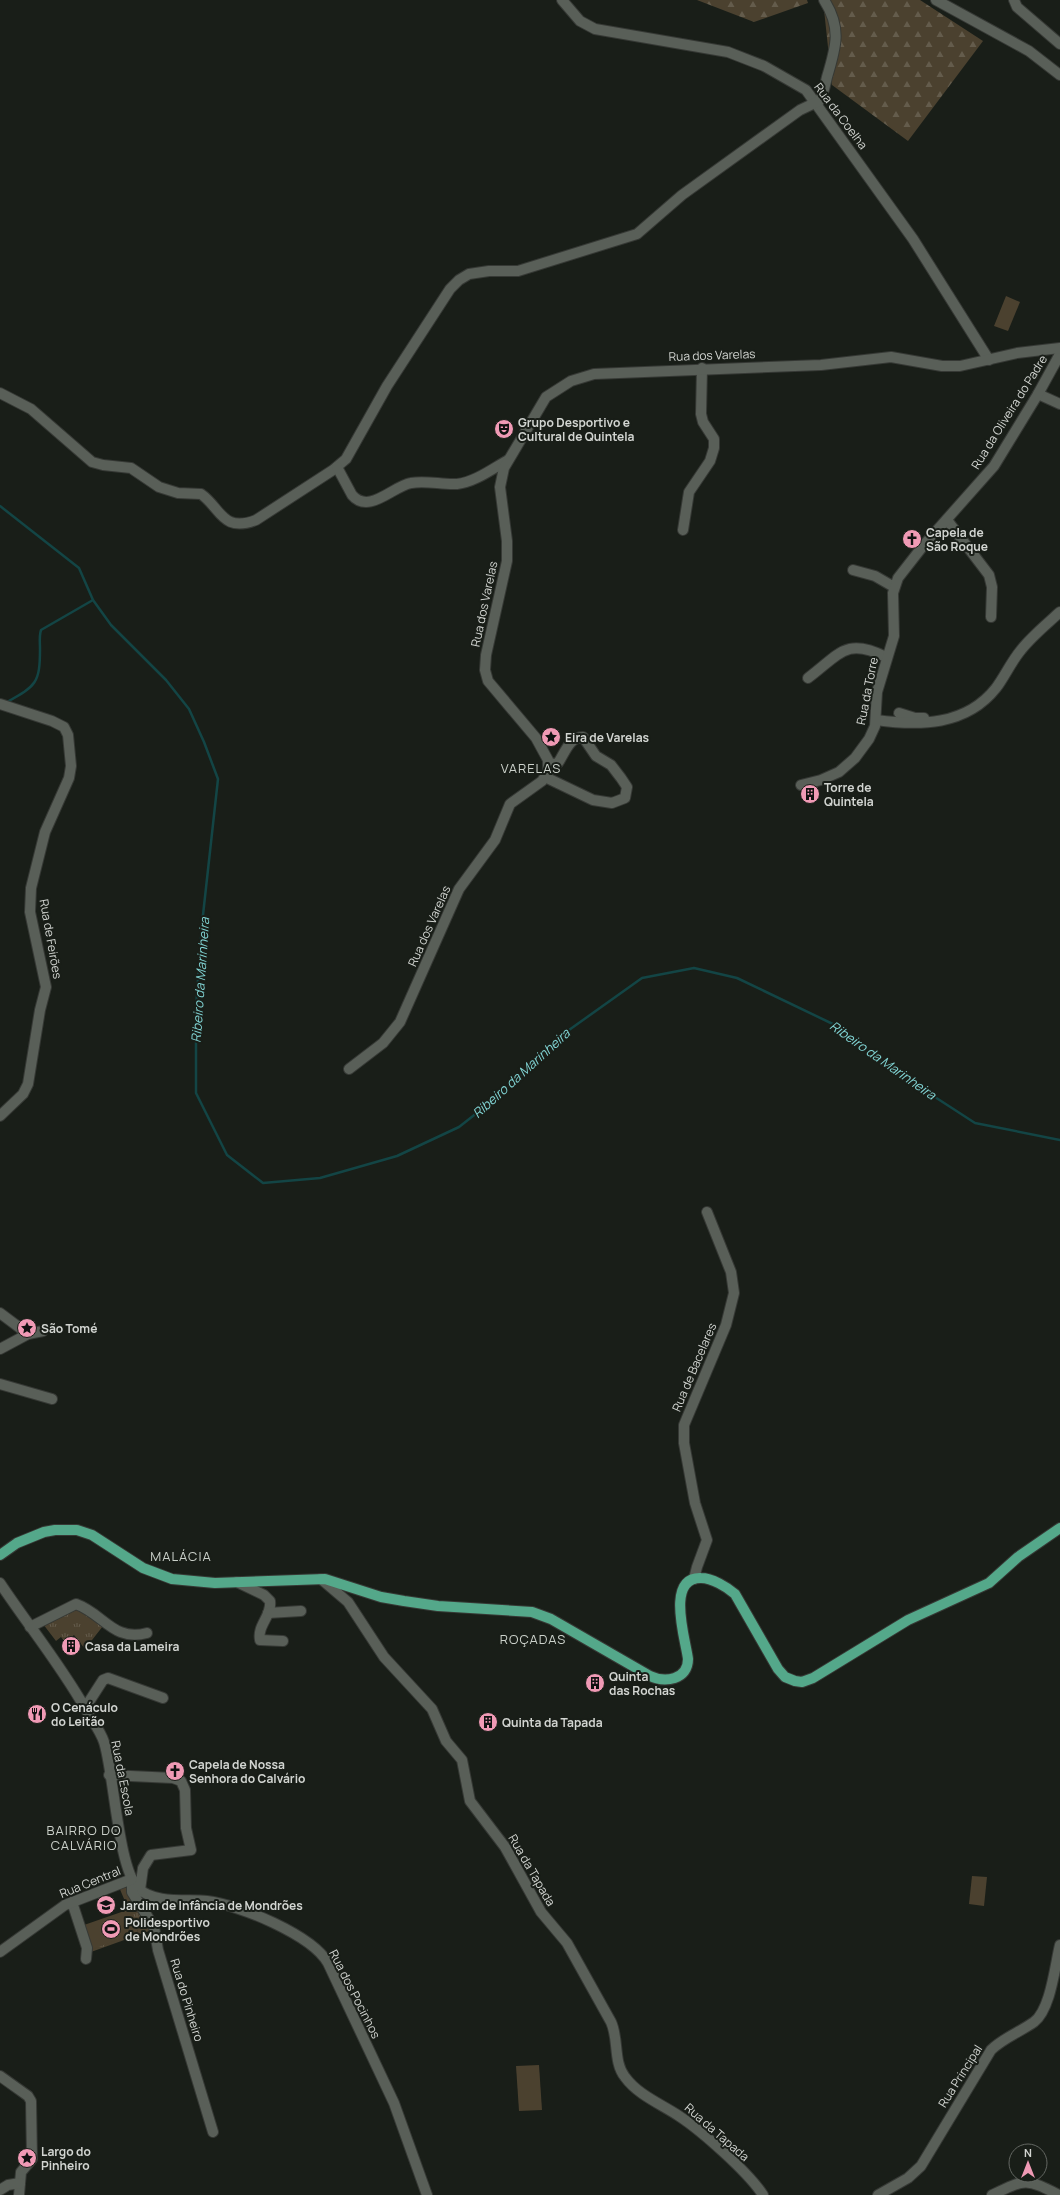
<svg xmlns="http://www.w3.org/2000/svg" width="1060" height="2195" font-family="Manrope,sans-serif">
	<defs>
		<pattern id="grass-tufts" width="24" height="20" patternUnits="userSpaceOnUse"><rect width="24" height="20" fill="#4b412f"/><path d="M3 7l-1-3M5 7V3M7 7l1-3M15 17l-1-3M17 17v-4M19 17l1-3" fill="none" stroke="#645c4c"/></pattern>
		<pattern id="forest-firs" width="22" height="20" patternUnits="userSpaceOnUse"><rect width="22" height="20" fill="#4b412f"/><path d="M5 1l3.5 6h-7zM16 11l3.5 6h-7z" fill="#645c4c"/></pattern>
	</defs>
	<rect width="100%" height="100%" fill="#191e18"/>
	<g fill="url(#grass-tufts)">
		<path d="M 75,1607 L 103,1626 L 85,1649 L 74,1635 L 65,1642 L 61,1637 L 56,1641 L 43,1624 Z"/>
		<path d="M 124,1885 L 150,1925 L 149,1931 L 91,1952 L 84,1925 L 138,1932 L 119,1887 Z"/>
	</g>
	<g fill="url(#forest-firs)">
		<path d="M 697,0 L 807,0 L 808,3 L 754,22 Z"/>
		<path d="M 823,0 L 920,0 L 983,41 L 908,141 L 832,85 Z"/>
	</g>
	<g fill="#4b412f">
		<path d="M 1006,296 L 1020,302 L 1008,331 L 994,326 Z"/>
		<path d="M 972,1876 L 987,1877 L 984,1906 L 969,1904 Z"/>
		<path d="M 130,1909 L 138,1932 L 93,1949 L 84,1925 Z"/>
		<path d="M 539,2065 L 542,2110 L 519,2111 L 516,2066 Z"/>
	</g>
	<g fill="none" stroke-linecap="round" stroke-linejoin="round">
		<g stroke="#134545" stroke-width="2.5">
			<path d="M 0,506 L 79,568 L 93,600 L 111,625 L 166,680 L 189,709 L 204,742 L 218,779 L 202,924 L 196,1008 L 196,1093 L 227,1155 L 263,1183 L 320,1178 L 397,1156 L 459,1127 L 501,1094 L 569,1030 L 642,978 L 694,968 L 737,978 L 837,1026 L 884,1064 L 975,1123 L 1060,1140"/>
			<path d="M 7,702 C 36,686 40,683 40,649 C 40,643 39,636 41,630 L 93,600"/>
		</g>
		<defs>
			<g id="minor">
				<path d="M 562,0 L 580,21 L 595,29 L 728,52 L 764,66 L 806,90 L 913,239 L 989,360"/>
				<path d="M 936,0 L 1029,51 L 1060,75"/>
				<path d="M 1014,0 L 1017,7 L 1060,44"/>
				<path d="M 0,393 L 31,409 L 92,462 L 103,465 L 131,468 L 159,487 L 178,493 L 201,494 C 221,508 222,533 256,520 L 333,470 L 346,459 L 387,386 L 450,289 L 459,280 L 469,274 L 489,271 L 518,271 L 637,234 L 682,195 L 800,110 L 819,101 C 824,94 825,85 827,77 C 836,47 842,28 824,0"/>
				<path d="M 1038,394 L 1060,404"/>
				<path d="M 337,467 L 352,495 C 369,515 393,486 411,483 C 426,480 442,485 457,484 C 475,482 492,469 508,460"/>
				<path d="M 947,520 L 989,575 L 992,587 L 991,617"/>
				<path d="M 683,530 L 689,492 L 710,461 L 714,448 L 714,439 L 703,422 L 701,414 L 702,368"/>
				<path d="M 853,570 L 875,576 L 894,587"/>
				<path d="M 808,678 C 840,654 846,637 886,657"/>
				<path d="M 0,704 L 52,721 L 64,727 L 68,735 L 71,766 L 69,778 L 45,832 L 31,888 L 30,912 L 46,987 L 40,1010 L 28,1084 L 23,1094 L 0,1116"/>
				<path d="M 899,713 L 915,718 L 924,718"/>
				<path d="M 876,720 C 919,726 966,726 996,688 C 1005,676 1011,662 1021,650 C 1032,636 1047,624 1060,612"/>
				<path d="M 545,777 L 593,800 L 612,803 L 625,798 L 627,787 L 621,778 L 611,765 L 596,756 L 583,737 C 569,737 565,753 558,763 L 549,764"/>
				<path d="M 801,785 L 821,780 L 839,772 L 855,758 L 869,739 L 875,726 L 877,692 L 894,636 L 893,593 L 898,578 L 923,546 L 994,466 L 1038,394 L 1060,354"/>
				<path d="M 349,1069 L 383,1043 L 400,1022 L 459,889 L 495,840 L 510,804 L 542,781 L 548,772 L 548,760 L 536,738 L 488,681 L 485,670 L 486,655 L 507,561 L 507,541 L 500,487 L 504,468 L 546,397 L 571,381 L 594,374 L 821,365 L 891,357 L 942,366 L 960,366 L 1017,353 L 1060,348"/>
				<path d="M 0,1313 L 28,1334"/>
				<path d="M 0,1349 L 28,1334 L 43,1331"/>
				<path d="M 0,1384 L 52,1399"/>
				<path d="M 321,1579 L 348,1602 L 384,1657 L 432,1709 L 446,1741 L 462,1760 L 470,1801 L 505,1847 L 541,1912 L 567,1943 L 611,2022 C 619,2039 613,2062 625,2077 C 638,2095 661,2104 679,2116 C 702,2131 749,2173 763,2195"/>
				<path d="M 694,1579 L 697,1567 L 707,1540 L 695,1503 L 684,1443 L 684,1425 L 726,1325 L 734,1293 L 731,1272 L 707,1212"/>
				<path d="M 237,1582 L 264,1595 L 270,1601 C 272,1616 257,1625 260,1640 L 283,1641"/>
				<path d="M 0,1583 C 28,1625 60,1664 85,1708 C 91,1719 100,1730 104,1742 C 114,1773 118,1868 138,1888 C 154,1904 187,1899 207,1901 C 240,1905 312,1935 328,1963 L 394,2103 L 427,2195"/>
				<path d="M 268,1613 L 301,1611"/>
				<path d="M 30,1627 L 76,1604 C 104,1614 113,1642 147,1633"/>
				<path d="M 85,1708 L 103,1680 L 108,1678 L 163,1698"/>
				<path d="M 109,1775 L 173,1778 L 181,1781 L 185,1790 L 186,1828 L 191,1850 L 151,1855 L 143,1868 L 140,1890"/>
				<path d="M 132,1881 L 132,1892 L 154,1927 L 158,1950 L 213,2132"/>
				<path d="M 72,1902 L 87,1948 L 86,1959"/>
				<path d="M 0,1952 L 65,1905 L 132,1879"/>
				<path d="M 0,2076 L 28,2096 L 31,2101 L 32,2159 L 21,2172 L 19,2195"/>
				<path d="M 0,2190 L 8,2185 L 20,2183"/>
				<path d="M 878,2195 L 908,2178 L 921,2166 L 991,2050 C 1003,2038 1020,2032 1034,2022 C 1051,2009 1055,1965 1060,1945"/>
				<path d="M 992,2195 C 1025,2179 1026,2178 1059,2195"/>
			</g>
			<path id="major" d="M 0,1555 L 17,1543 L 44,1532 L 55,1530 L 77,1530 L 92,1535 L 143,1568 L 172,1579 L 215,1583 L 325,1579 L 381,1597 L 404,1601 L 438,1606 L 532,1612 L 551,1619 L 650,1676 C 665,1683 688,1680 688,1659 C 686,1641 665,1577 701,1578 C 712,1578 727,1587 735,1594 L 778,1669 L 785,1677 L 795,1681 L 802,1682 L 813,1678 L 908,1620 L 989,1583 L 1018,1557 L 1060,1528"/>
		</defs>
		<use href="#minor" stroke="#363935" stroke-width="12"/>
		<use href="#major" stroke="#363935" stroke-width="12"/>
		<use href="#minor" stroke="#595f58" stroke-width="10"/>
		<use href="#major" stroke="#54a88a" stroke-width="10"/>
	</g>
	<defs>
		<symbol id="theatre-disc" viewBox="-11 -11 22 22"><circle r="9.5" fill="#f09ab5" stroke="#191e18"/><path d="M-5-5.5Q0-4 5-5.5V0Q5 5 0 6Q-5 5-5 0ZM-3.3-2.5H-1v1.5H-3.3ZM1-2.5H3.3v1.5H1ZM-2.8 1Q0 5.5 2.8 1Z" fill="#111"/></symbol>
		<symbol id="church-disc" viewBox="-11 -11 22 22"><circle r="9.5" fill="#f09ab5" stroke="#191e18"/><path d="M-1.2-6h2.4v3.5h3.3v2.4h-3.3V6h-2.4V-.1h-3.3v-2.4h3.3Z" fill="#111"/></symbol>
		<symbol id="sight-disc" viewBox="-11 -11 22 22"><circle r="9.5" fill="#f09ab5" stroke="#191e18"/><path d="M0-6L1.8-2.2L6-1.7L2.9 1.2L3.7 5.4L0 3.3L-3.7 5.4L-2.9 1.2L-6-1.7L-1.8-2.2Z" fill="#111"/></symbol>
		<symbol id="building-disc" viewBox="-11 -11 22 22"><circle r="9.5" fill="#f09ab5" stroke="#191e18"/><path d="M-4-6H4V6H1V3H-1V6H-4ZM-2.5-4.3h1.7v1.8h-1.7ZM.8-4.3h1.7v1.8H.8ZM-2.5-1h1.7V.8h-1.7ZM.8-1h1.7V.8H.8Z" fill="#111"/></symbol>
		<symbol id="restaurant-disc" viewBox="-11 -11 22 22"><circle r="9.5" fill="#f09ab5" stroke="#191e18"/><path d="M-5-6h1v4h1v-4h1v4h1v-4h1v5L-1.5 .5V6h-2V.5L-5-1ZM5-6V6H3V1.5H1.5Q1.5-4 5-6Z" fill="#111"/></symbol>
		<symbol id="school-disc" viewBox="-11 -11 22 22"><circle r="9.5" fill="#f09ab5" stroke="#191e18"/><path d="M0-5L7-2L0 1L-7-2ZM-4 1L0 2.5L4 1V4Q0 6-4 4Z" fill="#111"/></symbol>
		<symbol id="stadium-disc" viewBox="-11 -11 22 22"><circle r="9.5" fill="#f09ab5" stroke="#191e18"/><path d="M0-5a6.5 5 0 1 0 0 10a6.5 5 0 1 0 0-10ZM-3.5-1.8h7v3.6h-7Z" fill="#111"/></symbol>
	</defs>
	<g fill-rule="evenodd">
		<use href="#theatre-disc" x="493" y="418" width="22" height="22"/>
		<use href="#church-disc" x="901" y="528" width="22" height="22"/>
		<use href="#sight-disc" x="540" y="726" width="22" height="22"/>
		<use href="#building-disc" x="799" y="783" width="22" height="22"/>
		<use href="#sight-disc" x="16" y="1317" width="22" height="22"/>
		<use href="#building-disc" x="60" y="1635" width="22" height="22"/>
		<use href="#building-disc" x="584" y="1672" width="22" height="22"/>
		<use href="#restaurant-disc" x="26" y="1703" width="22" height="22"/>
		<use href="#building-disc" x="477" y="1711" width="22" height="22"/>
		<use href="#church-disc" x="164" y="1760" width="22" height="22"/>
		<use href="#school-disc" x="95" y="1894" width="22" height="22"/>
		<use href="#stadium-disc" x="100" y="1918" width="22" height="22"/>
		<use href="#sight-disc" x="16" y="2147" width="22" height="22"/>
	</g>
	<g text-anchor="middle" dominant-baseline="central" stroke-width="4" stroke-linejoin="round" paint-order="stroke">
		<g font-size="12" fill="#d2d5d1" stroke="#191e18">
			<text transform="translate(841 116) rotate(53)">Rua da Coelha</text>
			<text transform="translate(712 355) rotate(-2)">Rua dos Varelas</text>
			<text transform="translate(1009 412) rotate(-58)">Rua da Oliveira do Padre</text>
			<text transform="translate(484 604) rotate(-78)">Rua dos Varelas</text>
			<text transform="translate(867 691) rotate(-79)">Rua da Torre</text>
			<text transform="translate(429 926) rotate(-66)">Rua dos Varelas</text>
			<text transform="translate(51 939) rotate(80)">Rua de Feirões</text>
			<text transform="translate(694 1367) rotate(-67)">Rua de Bacelares</text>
			<text transform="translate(123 1778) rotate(79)">Rua da Escola</text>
			<text transform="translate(532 1870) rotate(60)">Rua da Tapada</text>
			<text transform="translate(90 1882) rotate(-22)">Rua Central</text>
			<text transform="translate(355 1994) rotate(63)">Rua dos Pocinhos</text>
			<text transform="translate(187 2000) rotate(73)">Rua do Pinheiro</text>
			<text transform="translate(960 2076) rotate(-58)">Rua Principal</text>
			<text transform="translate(717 2132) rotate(41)">Rua da Tapada</text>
		</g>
		<g font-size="12" font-weight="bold" fill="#d2d5d1" stroke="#191e18" text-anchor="start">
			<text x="518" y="422">Grupo Desportivo e<tspan x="518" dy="14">Cultural de Quintela</tspan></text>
			<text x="926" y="532">Capela de<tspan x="926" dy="14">São Roque</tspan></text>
			<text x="565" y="737">Eira de Varelas</text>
			<text x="824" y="787">Torre de<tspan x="824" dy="14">Quintela</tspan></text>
			<text x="41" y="1328">São Tomé</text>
			<text x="85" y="1646">Casa da Lameira</text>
			<text x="609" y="1676">Quinta<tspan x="609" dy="14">das Rochas</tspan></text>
			<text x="51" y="1707">O Cenáculo<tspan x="51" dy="14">do Leitão</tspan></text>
			<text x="502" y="1722">Quinta da Tapada</text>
			<text x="189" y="1764">Capela de Nossa<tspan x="189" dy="14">Senhora do Calvário</tspan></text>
			<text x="120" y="1905">Jardim de Infância de Mondrões</text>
			<text x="125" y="1922">Polidesportivo<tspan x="125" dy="14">de Mondrões</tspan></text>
			<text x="41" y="2151">Largo do<tspan x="41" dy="14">Pinheiro</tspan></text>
		</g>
		<g font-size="13" letter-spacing="1" fill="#cbd1ca" stroke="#191e18">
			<text x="531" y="768">VARELAS</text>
			<text x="181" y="1556">MALÁCIA</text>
			<text x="533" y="1639">ROÇADAS</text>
			<text x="84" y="1830">BAIRRO DO<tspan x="84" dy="15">CALVÁRIO</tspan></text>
		</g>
		<g font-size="13" font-style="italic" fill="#81d4d4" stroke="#191e18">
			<text transform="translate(200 980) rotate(-86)">Ribeiro da Marinheira</text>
			<text transform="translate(883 1060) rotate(35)">Ribeiro da Marinheira</text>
			<text transform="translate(521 1073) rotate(-42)">Ribeiro da Marinheira</text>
		</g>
	</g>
	<g transform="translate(1028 2163)"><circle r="19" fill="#191e18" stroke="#636762"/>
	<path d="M0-3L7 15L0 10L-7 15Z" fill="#f09ab5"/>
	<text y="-6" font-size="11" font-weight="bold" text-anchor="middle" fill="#d2d5d1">N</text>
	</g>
</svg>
